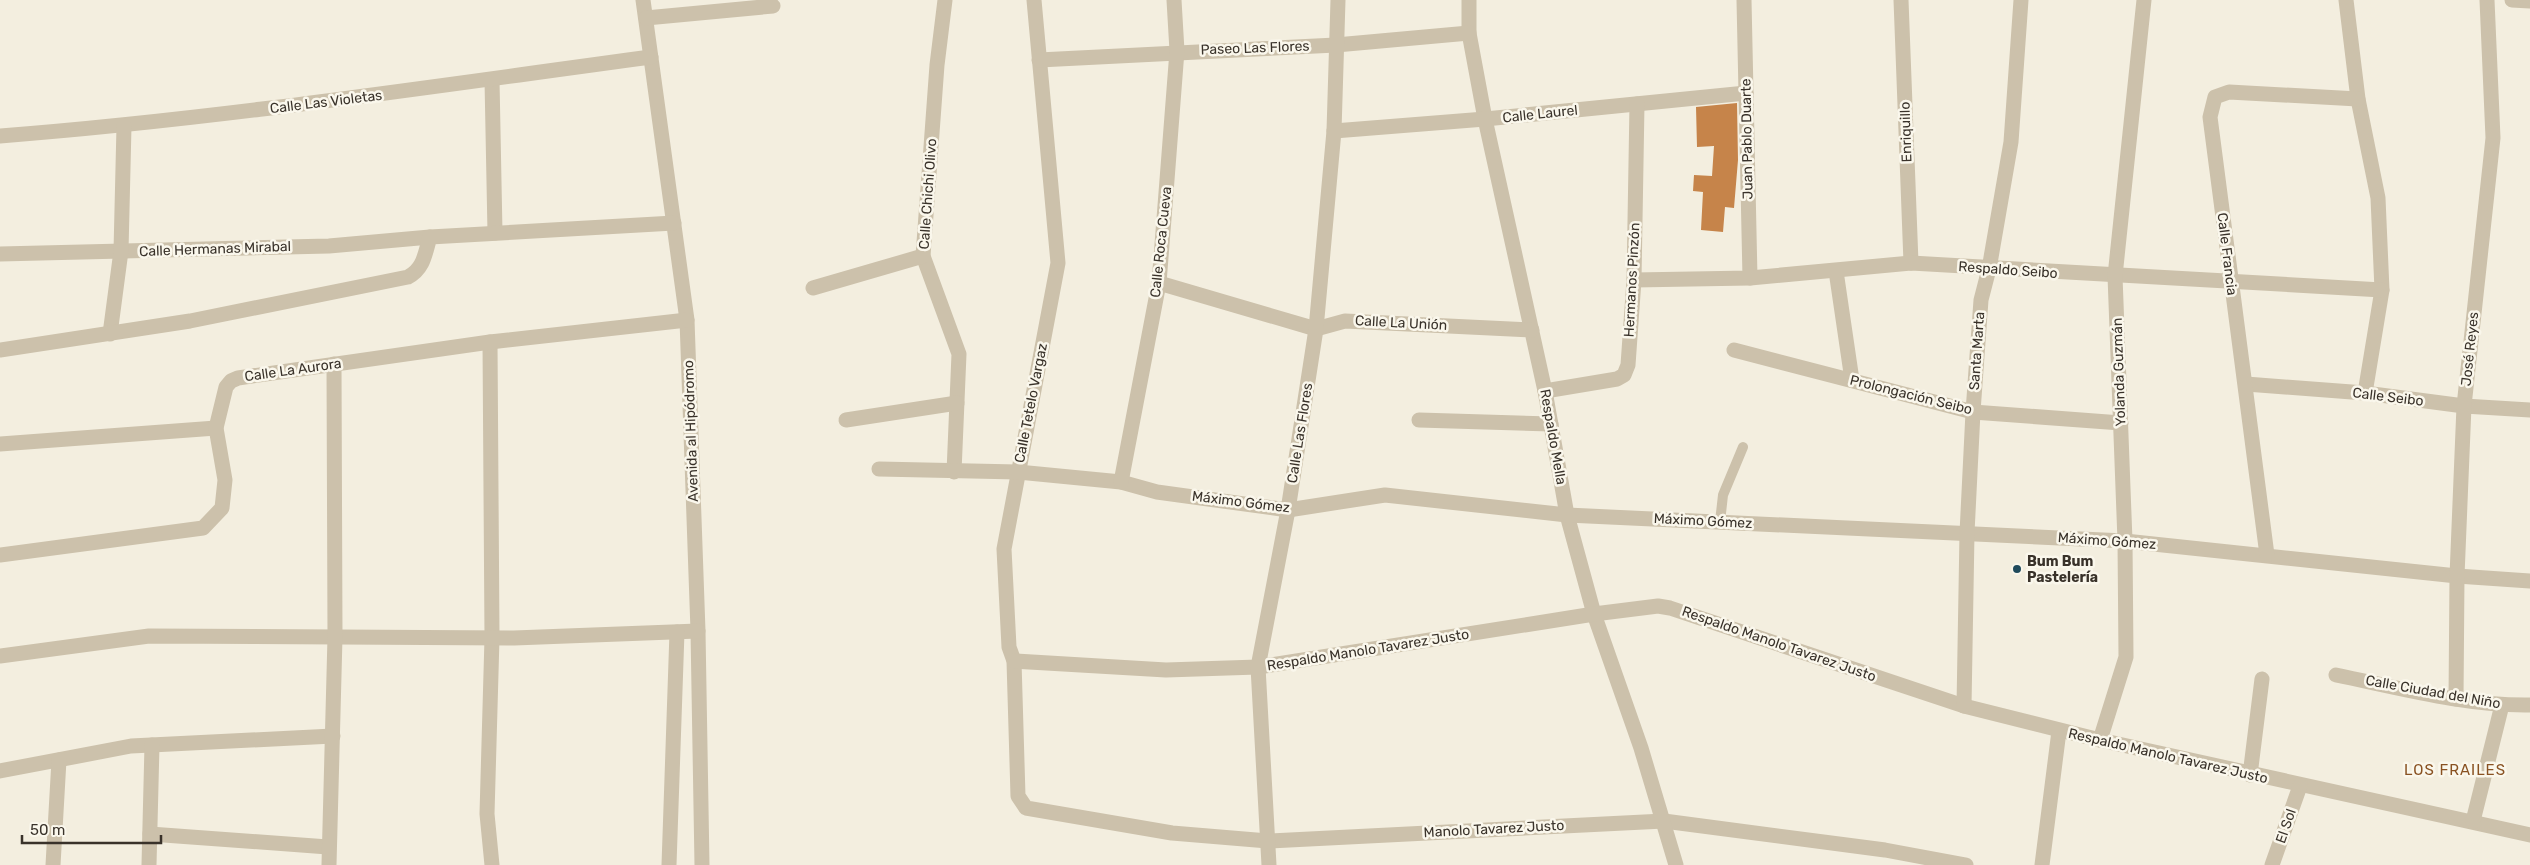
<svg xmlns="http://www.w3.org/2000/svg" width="2530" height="865" font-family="Rubik,sans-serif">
	<rect width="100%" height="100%" fill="#f3eedf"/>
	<path fill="#c6844a" d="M 1737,103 L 1738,160 L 1734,208 L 1725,207 L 1723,232 L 1701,230 L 1703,192 L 1693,191 L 1694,175 L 1712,176 L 1714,146 L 1697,147 L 1696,107 Z"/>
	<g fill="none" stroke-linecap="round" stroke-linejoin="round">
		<path stroke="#ccc1ab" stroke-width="10" d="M 1720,522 L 1723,495 L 1743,447"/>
		<g stroke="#ccc1ab" stroke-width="15">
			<path d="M 643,0 L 687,320 L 698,631 L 702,865"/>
			<path d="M 945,0 L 937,65 L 923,256 L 959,354 L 954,472"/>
			<path d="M 1034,0 L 1058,263 L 1004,549 L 1009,647 L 1014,661 L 1018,796 L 1026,808 L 1172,833 L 1268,841 L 1664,821 L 1885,850 L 1966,865"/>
			<path d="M 1469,0 L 1469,33 L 1485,119 L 1545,391 L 1567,515 L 1594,614 L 1641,748 L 1676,865"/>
			<path d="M 1744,0 L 1750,278"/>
			<path d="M 1901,0 L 1911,263"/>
			<path d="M 2346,0 L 2358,99 L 2378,198 L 2382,290 L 2365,393"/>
			<path d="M 2512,0 L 2530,1"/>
			<path d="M 646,18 L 773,6"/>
			<path d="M 1039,60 L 1336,45 L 1469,33"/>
			<path d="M 492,80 L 495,233"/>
			<path d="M 1334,131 L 1485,119 L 1746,93"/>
			<path d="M 0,136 C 218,119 434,86 651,57"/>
			<path d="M 0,254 L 329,246 L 430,237"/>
			<path d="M 1836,271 L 1852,380"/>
			<path d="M 1634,280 L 1750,278 L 1911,263 L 2382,290"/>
			<path d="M 1159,283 L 1316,329 L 1345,321 L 1532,330"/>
			<path d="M 813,288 L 923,256"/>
			<path d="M 110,334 L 121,251 L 124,126"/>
			<path d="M 490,342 L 492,638 L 487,814 L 492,865"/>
			<path d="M 0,350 L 190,321 L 408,277 C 424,269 425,253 430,237 L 674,223"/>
			<path d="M 1734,350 L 1973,412 L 2121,423"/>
			<path d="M 2246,384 L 2365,393 L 2464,406 L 2530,410"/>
			<path d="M 1545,391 L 1617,379 L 1624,375 L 1628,365 L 1634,280 L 1637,104"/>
			<path d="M 846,420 L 957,403"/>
			<path d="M 1419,420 L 1551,424"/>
			<path d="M 0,444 L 216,428"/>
			<path d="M 879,469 L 1018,472 L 1121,482 L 1157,492 L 1288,510 L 1385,495 L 1567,515 L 2125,541 L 2457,576 L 2530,581"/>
			<path d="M 1121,482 L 1159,283 L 1177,51 L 1174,0"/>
			<path d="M 0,555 L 203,528 L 222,508 L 225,480 L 216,428 L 226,387 L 231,381 L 238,378 L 490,342 L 687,320"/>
			<path d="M 2267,555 L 2210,117 L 2215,97 L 2229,92 L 2358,99"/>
			<path d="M 0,656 L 149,636 L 514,638 L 698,631"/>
			<path d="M 1014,661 L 1166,670 L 1258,667 L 1594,614 L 1658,606 L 1670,608 L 1964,706 L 2100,740 L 2530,835"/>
			<path d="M 2336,675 C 2400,688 2465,706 2530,705"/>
			<path d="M 2456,699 L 2457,576 L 2464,406 L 2493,138 L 2487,0"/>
			<path d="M 1964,706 L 1967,533 L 1973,412 L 1981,300 L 1989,269 L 2011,142 L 2021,0"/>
			<path d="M 2100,740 L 2126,657 L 2125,541 L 2115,276 L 2144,0"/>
			<path d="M 0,771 L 131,746 L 333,736"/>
			<path d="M 2250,775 L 2262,679"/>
			<path d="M 2473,821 L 2502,705"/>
			<path d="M 150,834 L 328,847"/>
			<path d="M 53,865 L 59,760"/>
			<path d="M 149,865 L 152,745"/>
			<path d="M 329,865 L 335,637 L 334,364"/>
			<path d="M 669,865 L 677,632"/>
			<path d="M 1269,865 L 1258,667 L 1288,510 L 1316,329 L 1334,131 L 1338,0"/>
			<path d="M 2042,865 L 2059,731"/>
			<path d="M 2272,865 L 2300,786"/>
		</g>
	</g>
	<circle fill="#1f4a5b" stroke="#faf7ec" stroke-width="2" cx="2017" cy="569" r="5"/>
	<g text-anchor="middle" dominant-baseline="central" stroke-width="5" stroke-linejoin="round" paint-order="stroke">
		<g font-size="14" fill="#39322a" stroke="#faf7ec">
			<text transform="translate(1255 48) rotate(-2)">Paseo Las Flores</text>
			<text transform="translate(326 102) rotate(-7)">Calle Las Violetas</text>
			<text transform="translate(1540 114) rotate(-6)">Calle Laurel</text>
			<text transform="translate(1906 132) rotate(-92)">Enriquillo</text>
			<text transform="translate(1747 139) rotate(-91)">Juan Pablo Duarte</text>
			<text transform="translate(928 194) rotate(-86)">Calle Chichi Olivo</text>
			<text transform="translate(1161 242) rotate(-84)">Calle Roca Cueva</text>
			<text transform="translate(215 249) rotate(-2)">Calle Hermanas Mirabal</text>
			<text transform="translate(2227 254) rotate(83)">Calle Francia</text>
			<text transform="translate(2008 270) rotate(4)">Respaldo Seibo</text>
			<text transform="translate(1632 280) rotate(-87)">Hermanos Pinzón</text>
			<text transform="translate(1401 323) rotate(3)">Calle La Unión</text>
			<text transform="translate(2470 349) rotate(-84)">José Reyes</text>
			<text transform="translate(1977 351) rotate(-86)">Santa Marta</text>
			<text transform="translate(293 370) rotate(-8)">Calle La Aurora</text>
			<text transform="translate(2119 372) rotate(-92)">Yolanda Guzmán</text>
			<text transform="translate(1911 395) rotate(14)">Prolongación Seibo</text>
			<text transform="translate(2388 397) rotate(7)">Calle Seibo</text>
			<text transform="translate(1031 403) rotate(-79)">Calle Tetelo Vargaz</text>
			<text transform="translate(691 431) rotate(-92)">Avenida al Hipódromo</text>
			<text transform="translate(1300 433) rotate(-81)">Calle Las Flores</text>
			<text transform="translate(1553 437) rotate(80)">Respaldo Mella</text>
			<text transform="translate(1241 502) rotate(7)">Máximo Gómez</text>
			<text transform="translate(1703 521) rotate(3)">Máximo Gómez</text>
			<text transform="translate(2107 541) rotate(4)">Máximo Gómez</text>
			<text transform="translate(1779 644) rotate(19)">Respaldo Manolo Tavarez Justo</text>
			<text transform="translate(1368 650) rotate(-9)">Respaldo Manolo Tavarez Justo</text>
			<text transform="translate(2433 692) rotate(10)">Calle Ciudad del Niño</text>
			<text transform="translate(2168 756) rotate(13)">Respaldo Manolo Tavarez Justo</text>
			<text transform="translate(2286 826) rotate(-71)">El Sol</text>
			<text transform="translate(1494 829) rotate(-3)">Manolo Tavarez Justo</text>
		</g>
		<g font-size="14" font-weight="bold" fill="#39322a" stroke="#faf7ec" text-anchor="start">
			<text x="2027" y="561">Bum Bum<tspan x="2027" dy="16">Pastelería</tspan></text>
		</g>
		<g font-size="15" letter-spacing="1" fill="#895222" stroke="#faf7ec">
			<text x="2455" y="770">LOS FRAILES</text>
		</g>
	</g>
	<path d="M22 835v8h139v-8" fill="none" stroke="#39322a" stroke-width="2.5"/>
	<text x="30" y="835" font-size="15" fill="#39322a" stroke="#faf7ec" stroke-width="4" paint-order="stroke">50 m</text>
</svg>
